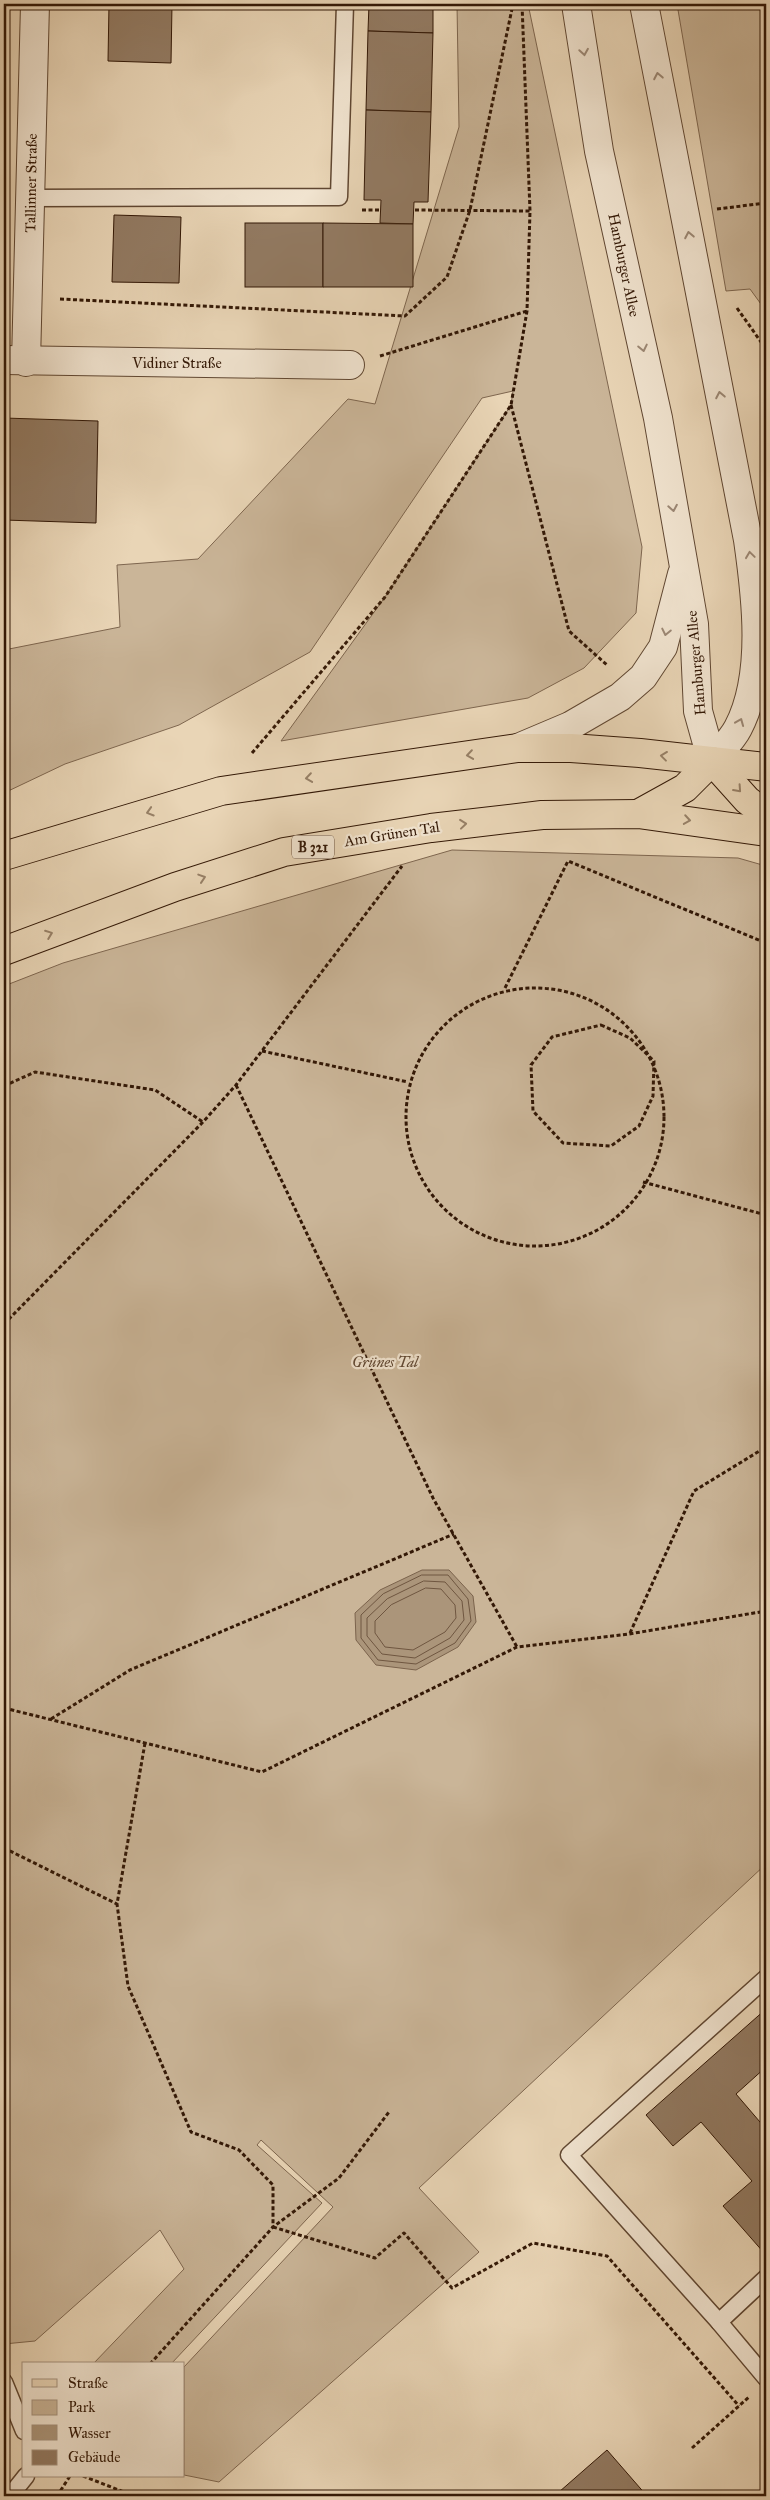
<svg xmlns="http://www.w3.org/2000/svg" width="770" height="2500" font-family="'IM FELL Great Primer',serif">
	<rect width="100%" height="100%" fill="#e9d5b6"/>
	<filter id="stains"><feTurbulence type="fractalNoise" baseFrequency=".004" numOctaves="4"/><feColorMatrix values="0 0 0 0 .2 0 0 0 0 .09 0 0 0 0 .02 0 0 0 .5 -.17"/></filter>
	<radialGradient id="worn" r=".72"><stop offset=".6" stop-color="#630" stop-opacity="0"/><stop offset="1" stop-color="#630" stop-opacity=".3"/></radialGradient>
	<g fill="#cab598" stroke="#7e664f">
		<path d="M 457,4 L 528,4 L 642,547 L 636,613 L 584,668 L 528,698 L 281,741 L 385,597 L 511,405 L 513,391 L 482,398 L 310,652 L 179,725 L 65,764 L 4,793 L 4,650 L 120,627 L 117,565 L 198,559 L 348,399 L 375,404 L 459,127 Z"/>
		<path d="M 677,4 L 766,4 L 766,311 L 750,289 L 726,291 Z"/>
		<path d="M 452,850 L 738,858 L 766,866 L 766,1864 L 419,2188 L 479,2252 L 219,2482 L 184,2475 L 184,2367 L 333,2207 L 261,2140 L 257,2145 L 322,2203 L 171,2364 L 93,2364 L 184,2269 L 160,2230 L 35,2341 L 4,2344 L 4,986 L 63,963 Z"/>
	</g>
	<path fill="#ab957a" stroke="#7b634c" d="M 422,1570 L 449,1570 L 473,1596 L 476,1622 L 458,1647 L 416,1670 L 376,1665 L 356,1640 L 355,1613 L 380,1590 Z"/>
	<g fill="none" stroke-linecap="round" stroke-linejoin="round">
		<g stroke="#6f5640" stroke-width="1">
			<path d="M 422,1575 L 448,1575 L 468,1599 L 471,1621 L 455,1643 L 416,1664 L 378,1660 L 361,1638 L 361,1615 L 383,1594 Z"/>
			<path d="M 424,1581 L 445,1582 L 462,1601 L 464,1620 L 450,1638 L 415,1658 L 382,1654 L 367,1636 L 367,1618 L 387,1599 Z"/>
			<path d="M 426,1588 L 441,1589 L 455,1605 L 456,1618 L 445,1632 L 413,1650 L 385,1647 L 375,1633 L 375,1621 L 391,1605 Z"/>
		</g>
	</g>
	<g fill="#927a62" stroke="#331806">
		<path d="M 109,4 L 172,4 L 171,63 L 108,61 Z"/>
		<path d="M 369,4 L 433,4 L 433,33 L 368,31 Z"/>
		<path d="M 368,31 L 433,33 L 431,112 L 366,110 Z"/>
		<path d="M 366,110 L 431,112 L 428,202 L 414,202 L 413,224 L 380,223 L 381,200 L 364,200 Z"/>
		<path d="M 114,215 L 181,217 L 179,283 L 112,282 Z"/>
		<rect x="245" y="223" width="78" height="64"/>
		<path d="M 323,223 L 413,224 L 413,287 L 323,287 Z"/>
		<path d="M 4,418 L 98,421 L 96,523 L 4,520 Z"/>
		<path d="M 766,2009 L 766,2067 L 736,2094 L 766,2129 L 765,2254 L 723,2206 L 752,2181 L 701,2122 L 673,2146 L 646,2115 Z"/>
		<path d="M 607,2450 L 647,2496 L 563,2496 L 559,2492 Z"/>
	</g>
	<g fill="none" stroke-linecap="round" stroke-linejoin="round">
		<defs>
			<g id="service">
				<path d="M 30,198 L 339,197 L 345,4"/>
				<path d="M 766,1978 L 569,2155 L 719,2322 L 766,2378"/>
				<path d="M 719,2322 L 766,2278"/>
				<path d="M 4,2382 L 24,2431"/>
				<path d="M 10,2496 L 26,2476"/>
			</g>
			<g id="minor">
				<path d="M 4,360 L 350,365"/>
				<path d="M 26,362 L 35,4"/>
			</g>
			<g id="tertiary">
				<path d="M 576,4 L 599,151 L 658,418 L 694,624 L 698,711 L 712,761"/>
				<path d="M 644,4 L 748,540 C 756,596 766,675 738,728 C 732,740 720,751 712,761"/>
				<path d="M 518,748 L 570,726 L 620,697 L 643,677 L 663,647 L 682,574"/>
			</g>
			<g id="primary">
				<path d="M 712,761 L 747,800 L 766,815"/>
				<path d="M 638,814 L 685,788 L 712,761"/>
				<path d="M 4,856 L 221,791 L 518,748 L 571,748 L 640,753 L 766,767"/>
				<path d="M 4,951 L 175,887 L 284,852 L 431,828 L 542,815 L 638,814 L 766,832"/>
			</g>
		</defs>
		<use href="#service" stroke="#604732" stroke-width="19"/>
		<use href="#minor" stroke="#604732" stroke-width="30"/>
		<use href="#tertiary" stroke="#604732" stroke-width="30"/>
		<use href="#primary" stroke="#331806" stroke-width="30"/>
		<g stroke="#331806" stroke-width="3" stroke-dasharray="4 2.5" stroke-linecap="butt">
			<path d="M 717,209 L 766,203"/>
			<path d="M 362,210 L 381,210"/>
			<path d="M 415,210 L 530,211"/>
			<path d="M 60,299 L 405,316 L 447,277 L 470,210 L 513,4"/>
			<path d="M 737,308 L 766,349"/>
			<path d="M 380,356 L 527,311"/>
			<path d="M 511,405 L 569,631 L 607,665"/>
			<path d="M 252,753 L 385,597 L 511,405 L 527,311 L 530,211 L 522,4"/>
			<circle cx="535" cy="1117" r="129"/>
			<path d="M 505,988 L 568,861 L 766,943"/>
			<path d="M 601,1025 L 630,1038 L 654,1061 L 653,1096 L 639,1126 L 611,1146 L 563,1143 L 533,1111 L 531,1065 L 552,1037 Z"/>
			<path d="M 262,1051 L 408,1082"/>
			<path d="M 236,1085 L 433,1498 L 517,1647"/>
			<path d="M 4,1086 L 35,1072 L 155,1090 L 203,1122"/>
			<path d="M 643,1182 L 766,1215"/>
			<path d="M 4,1324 L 203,1122 L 236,1085 L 402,866"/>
			<path d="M 630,1633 L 694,1491 L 766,1447"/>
			<path d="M 4,1708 L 262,1772 L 517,1647 L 629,1634 L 766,1611"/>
			<path d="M 51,1719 L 130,1670 L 454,1534"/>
			<path d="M 145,1743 L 117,1904 L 128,1986 L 191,2132 L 239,2150 L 273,2185 L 273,2227"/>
			<path d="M 4,1848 L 117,1904"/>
			<path d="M 273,2227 L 375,2258 L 404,2233 L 452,2288 L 533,2243 L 607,2256 L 739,2406"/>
			<path d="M 150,2364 L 273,2227 L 339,2178 L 389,2112"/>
			<path d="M 692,2448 L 749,2397"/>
			<path d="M 83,2476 L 134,2496"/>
			<path d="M 57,2496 L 70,2476"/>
		</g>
		<use href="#service" stroke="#f1e4d0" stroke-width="16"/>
		<use href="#minor" stroke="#f1e4d0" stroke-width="28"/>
		<use href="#tertiary" stroke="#f1e4d0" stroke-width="28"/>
		<use href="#primary" stroke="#e9d5b6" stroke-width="28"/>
	</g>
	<defs><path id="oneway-chevron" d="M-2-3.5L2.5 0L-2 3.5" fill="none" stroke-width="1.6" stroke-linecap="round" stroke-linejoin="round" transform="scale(1.25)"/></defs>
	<g stroke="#9c8875">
		<use href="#oneway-chevron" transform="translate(584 52) rotate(81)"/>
		<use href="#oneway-chevron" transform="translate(658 76) rotate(-101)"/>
		<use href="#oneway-chevron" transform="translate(689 235) rotate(-101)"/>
		<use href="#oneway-chevron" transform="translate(643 348) rotate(78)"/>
		<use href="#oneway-chevron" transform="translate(720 395) rotate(-101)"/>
		<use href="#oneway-chevron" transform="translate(673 508) rotate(80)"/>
		<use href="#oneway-chevron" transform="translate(750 555) rotate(-98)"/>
		<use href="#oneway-chevron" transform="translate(666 632) rotate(102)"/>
		<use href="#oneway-chevron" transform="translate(740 722) rotate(-68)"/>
	</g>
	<g stroke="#978067">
		<use href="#oneway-chevron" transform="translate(470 755) rotate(172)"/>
		<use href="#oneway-chevron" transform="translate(664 756) rotate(-173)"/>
		<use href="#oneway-chevron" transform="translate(309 778) rotate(172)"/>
		<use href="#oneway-chevron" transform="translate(738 789) rotate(48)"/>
		<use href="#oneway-chevron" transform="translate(150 812) rotate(163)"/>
		<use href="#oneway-chevron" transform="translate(687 820) rotate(9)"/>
		<use href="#oneway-chevron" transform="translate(463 824) rotate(-6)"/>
		<use href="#oneway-chevron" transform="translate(202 878) rotate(-18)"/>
		<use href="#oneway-chevron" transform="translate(49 934) rotate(-21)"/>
	</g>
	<g text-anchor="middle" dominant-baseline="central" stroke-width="4.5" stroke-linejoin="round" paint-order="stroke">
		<rect fill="#f1e4d0" stroke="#6c5543" stroke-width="1" x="292" y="835.5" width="42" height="23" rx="4"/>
		<g font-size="14" font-weight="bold" fill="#331806">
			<text x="313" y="847">B 321</text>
		</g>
		<g font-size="15" fill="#331806" stroke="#f1e4d0">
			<text transform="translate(31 183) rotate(-89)">Tallinner Straße</text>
			<text transform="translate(624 265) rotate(78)">Hamburger Allee</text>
			<text x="177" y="363">Vidiner Straße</text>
			<text transform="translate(696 663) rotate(-95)">Hamburger Allee</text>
			<text transform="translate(392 834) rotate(-9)">Am Grünen Tal</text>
		</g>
		<g font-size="15" font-style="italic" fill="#604732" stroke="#f1e4d0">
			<text x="385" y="1362">Grünes Tal</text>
		</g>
	</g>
	<rect width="770" height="2500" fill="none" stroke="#e9d5b6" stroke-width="20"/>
	<rect x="5" y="5" width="760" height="2490" fill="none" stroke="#331806" stroke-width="2.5"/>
	<rect x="10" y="10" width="750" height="2480" fill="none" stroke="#331806"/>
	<rect x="22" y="2362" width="162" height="115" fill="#f1e4d0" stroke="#a5927f"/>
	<rect x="32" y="2379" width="25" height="8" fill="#e9d5b6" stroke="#a5927f"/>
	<text x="68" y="2388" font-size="15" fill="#331806">Straße</text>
	<rect x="32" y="2400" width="25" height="15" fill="#cab598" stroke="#a5927f"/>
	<text x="68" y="2412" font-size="15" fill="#331806">Park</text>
	<rect x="32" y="2425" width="25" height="15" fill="#ab957a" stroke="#a5927f"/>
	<text x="68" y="2438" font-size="15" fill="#331806">Wasser</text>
	<rect x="32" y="2450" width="25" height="15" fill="#927a62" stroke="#a5927f"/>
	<text x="68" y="2462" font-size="15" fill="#331806">Gebäude</text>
	<rect width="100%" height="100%" filter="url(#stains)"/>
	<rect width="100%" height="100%" fill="url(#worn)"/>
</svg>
